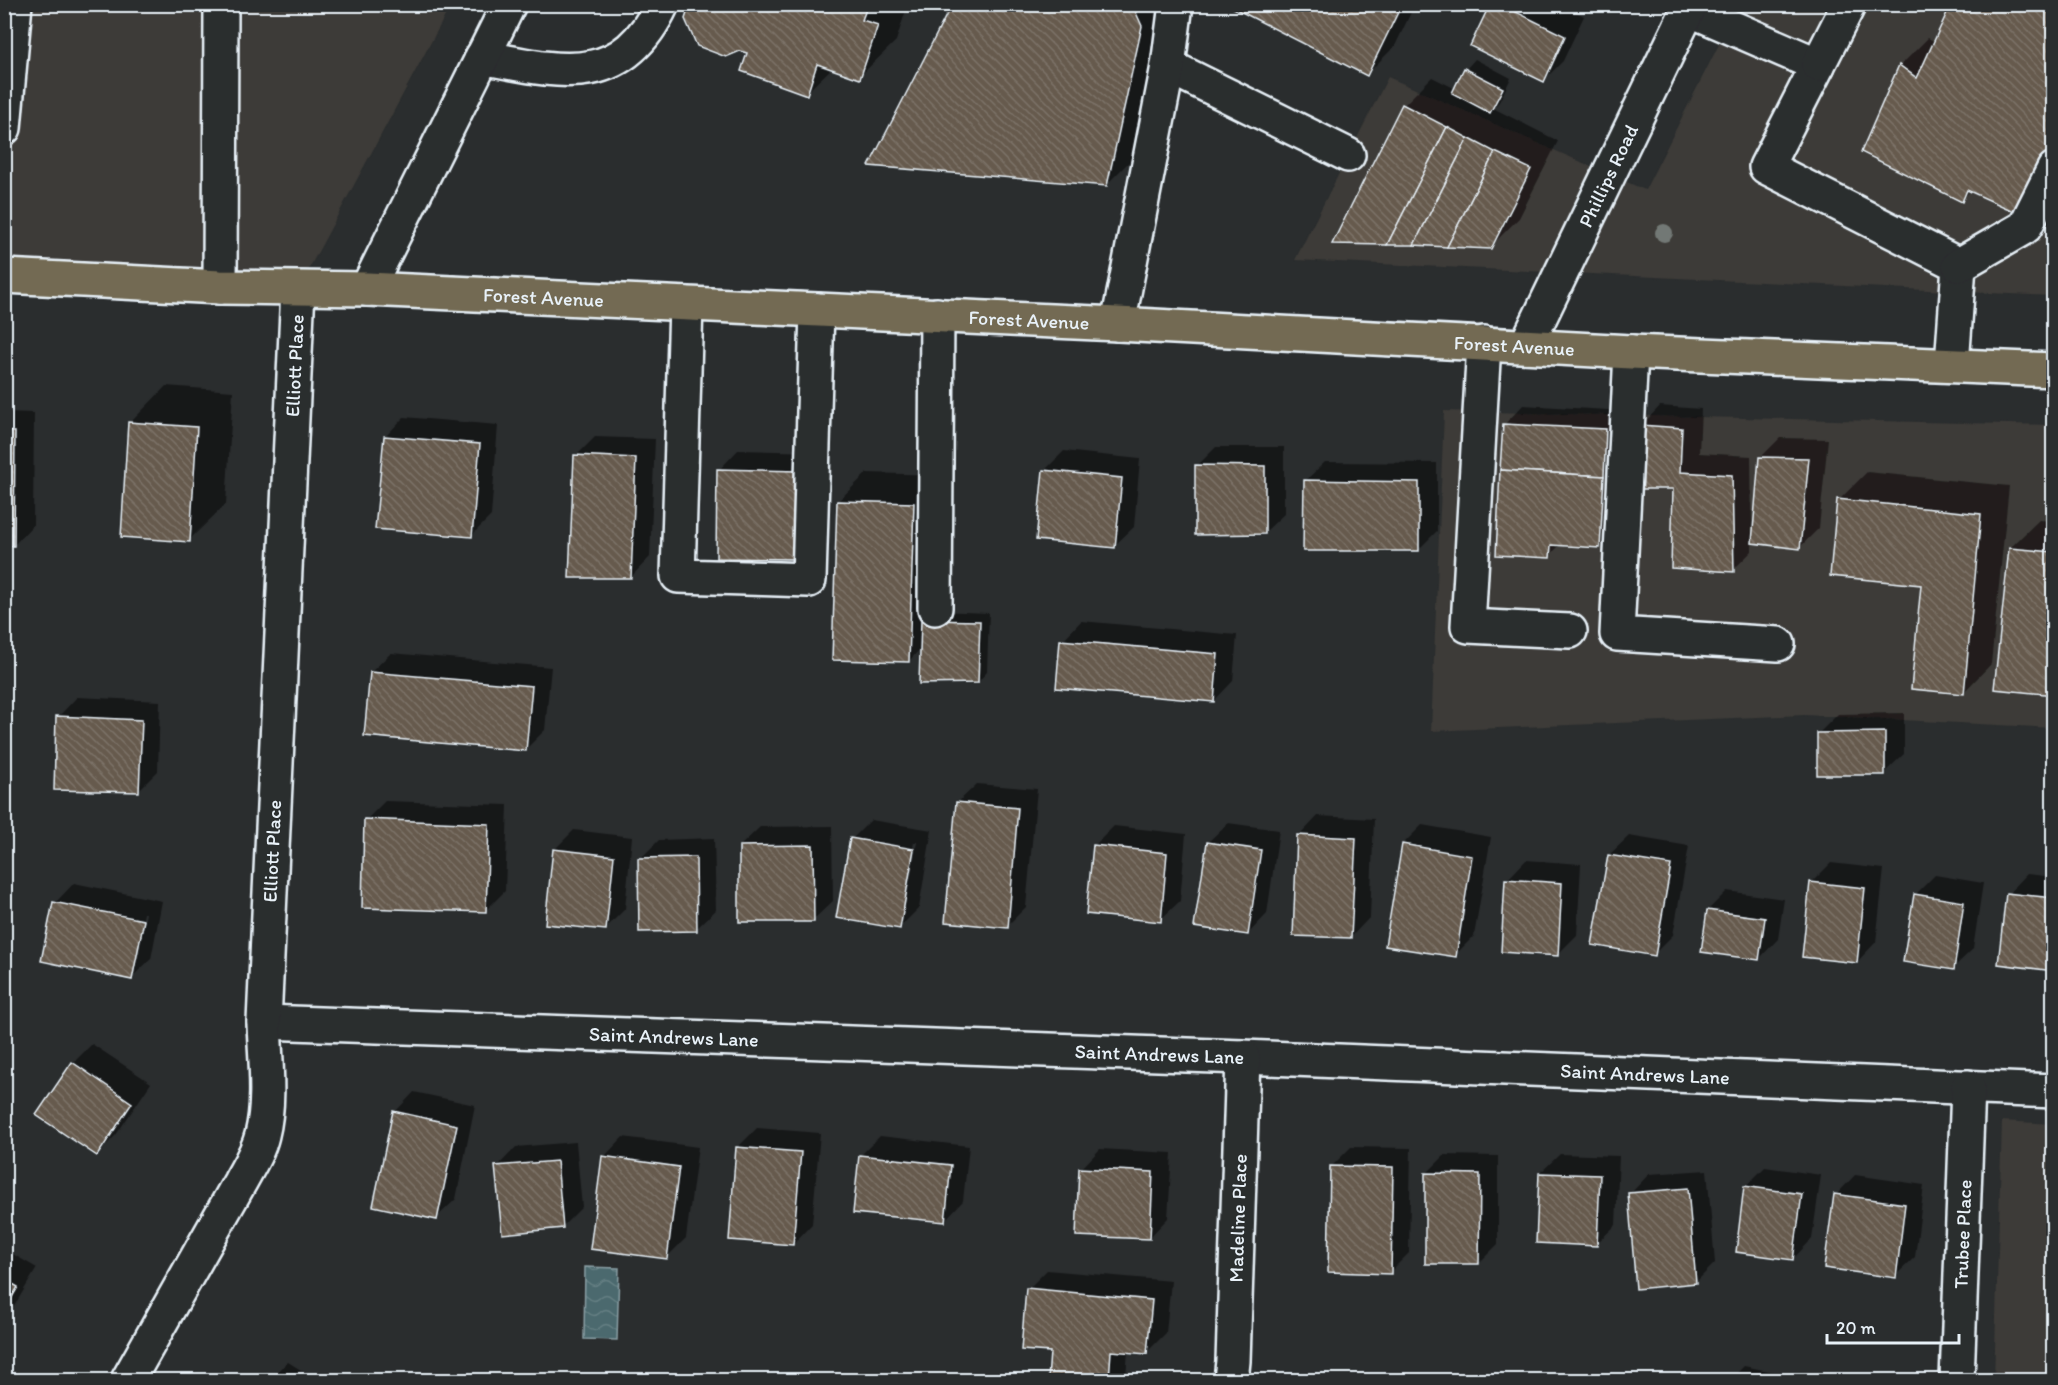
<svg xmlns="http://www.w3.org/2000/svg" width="2058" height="1385" font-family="Itim,sans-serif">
	<defs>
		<pattern id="water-waves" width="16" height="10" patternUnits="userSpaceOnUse" patternTransform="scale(1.5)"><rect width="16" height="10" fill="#4b696e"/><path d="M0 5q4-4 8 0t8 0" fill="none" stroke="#657f83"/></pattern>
		<pattern id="building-back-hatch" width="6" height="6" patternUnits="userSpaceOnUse" patternTransform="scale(1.5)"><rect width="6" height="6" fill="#665a4d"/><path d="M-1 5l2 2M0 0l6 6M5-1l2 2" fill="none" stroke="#7c7267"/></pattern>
	</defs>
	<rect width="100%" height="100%" fill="#2a2d2e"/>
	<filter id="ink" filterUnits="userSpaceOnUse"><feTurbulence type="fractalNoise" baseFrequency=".0167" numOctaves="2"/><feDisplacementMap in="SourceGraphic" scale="12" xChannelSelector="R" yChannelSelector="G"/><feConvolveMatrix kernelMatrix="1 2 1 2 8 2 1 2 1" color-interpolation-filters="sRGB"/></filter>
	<g filter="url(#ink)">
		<g fill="#3c3a37">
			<path d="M 5,5 L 451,5 L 298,289 L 5,276 Z"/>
			<path d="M 1739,5 L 2053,5 L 2053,296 L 1295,260 L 1388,77 L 1645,190 Z"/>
			<path d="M 1444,411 L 2053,425 L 2053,728 L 1804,715 L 1431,731 Z"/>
			<path d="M 2002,1121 L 2053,1124 L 2053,1380 L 1994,1380 Z"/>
		</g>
		<path fill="url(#water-waves)" stroke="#8a9fa5" stroke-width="1.5" d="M 585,1267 L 619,1268 L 617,1340 L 584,1339 Z"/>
		<g fill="#0007" fill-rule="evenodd">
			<path d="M 691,4 L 908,4 L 896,41 L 859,77 L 832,68 L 806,93 L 749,52 Z"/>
			<path d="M 954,4 L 1168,4 L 1135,156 L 1106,185 Z"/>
			<path d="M 1229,4 L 1415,4 L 1395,46 L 1366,75 Z"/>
			<path d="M 1492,4 L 1559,4 L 1584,16 L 1563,61 L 1544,80 Z"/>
			<path d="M 2054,4 L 2054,173 L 1971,190 L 1962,200 L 1900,66 L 1928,38 L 1935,42 Z"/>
			<path d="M 1475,59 L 1511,78 L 1499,102 L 1493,108 L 1558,141 L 1519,218 L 1490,247 L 1404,105 L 1432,77 L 1456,89 L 1466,69 Z"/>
			<path d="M 166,386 L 233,391 L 226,504 L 189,540 L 130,423 Z"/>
			<path d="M 1523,405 L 1625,411 L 1619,527 L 1599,546 L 1561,544 L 1549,556 L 1504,425 Z"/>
			<path d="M 1660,406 L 1701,409 L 1699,453 L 1751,456 L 1752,533 L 1754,533 L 1760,458 L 1780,438 L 1828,439 L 1819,528 L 1800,547 L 1752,542 L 1752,551 L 1733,570 L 1675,487 L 1641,426 Z"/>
			<path d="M 4,412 L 34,413 L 33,525 L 14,545 L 4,545 Z"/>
			<path d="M 404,417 L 498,425 L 491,516 L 471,536 L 385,437 Z"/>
			<path d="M 595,437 L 655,439 L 650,557 L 631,577 L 576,456 Z"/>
			<path d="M 1216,447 L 1284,447 L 1284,514 L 1264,533 L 1197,466 Z"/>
			<path d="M 738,450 L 818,452 L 796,558 L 719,470 Z"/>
			<path d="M 1064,451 L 1140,459 L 1134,527 L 1114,546 L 1044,471 Z"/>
			<path d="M 1325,462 L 1437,463 L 1437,531 L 1418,550 L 1305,481 Z"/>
			<path d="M 1867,472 L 2009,486 L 1991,664 L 1963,693 L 1923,584 L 1839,500 Z"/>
			<path d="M 867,473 L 941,475 L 938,611 L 989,613 L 987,672 L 978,682 L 922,647 L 909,661 L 838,501 Z"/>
			<path d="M 2039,520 L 2054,521 L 2054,694 L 2010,548 Z"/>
			<path d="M 1081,621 L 1237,635 L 1233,681 L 1214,701 L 1062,641 Z"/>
			<path d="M 391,653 L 551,667 L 545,730 L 526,749 L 371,672 Z"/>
			<path d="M 77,697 L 160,701 L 158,771 L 139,790 L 58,717 Z"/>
			<path d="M 1904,713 L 1904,754 L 1884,773 L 1818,734 L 1838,714 Z"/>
			<path d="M 977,784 L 1037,789 L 1026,907 L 1007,926 L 957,803 Z"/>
			<path d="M 385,801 L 508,805 L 505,891 L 485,911 L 366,820 Z"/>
			<path d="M 1318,816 L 1374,819 L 1370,917 L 1351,937 L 1299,836 Z"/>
			<path d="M 871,820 L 932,830 L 919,908 L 899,928 L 852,839 ZM 914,842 L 917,842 L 905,908 L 902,908 Z"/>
			<path d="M 1228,823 L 1279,830 L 1267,914 L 1248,934 L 1208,842 Z"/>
			<path d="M 1422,825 L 1491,837 L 1474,936 L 1455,955 L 1403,844 Z"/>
			<path d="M 832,826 L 833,901 L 813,920 L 740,846 L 760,827 Z"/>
			<path d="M 1114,826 L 1186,834 L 1180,901 L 1160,920 L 1094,846 Z"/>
			<path d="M 574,830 L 632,837 L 625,909 L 605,929 L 555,849 Z"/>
			<path d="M 1629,836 L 1689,846 L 1673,935 L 1654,954 L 1609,855 Z"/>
			<path d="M 714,838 L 716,910 L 696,929 L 640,859 L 659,840 Z"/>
			<path d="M 1526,860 L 1581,864 L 1577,935 L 1557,955 L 1507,880 Z"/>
			<path d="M 1831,863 L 1884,869 L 1876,942 L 1857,962 L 1811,883 Z"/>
			<path d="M 2027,874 L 2054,877 L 2054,970 L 2008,894 Z"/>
			<path d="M 1935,875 L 1983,883 L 1973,949 L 1953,968 L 1916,894 Z"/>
			<path d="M 74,883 L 162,901 L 151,959 L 131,978 L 55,903 ZM 144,913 L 146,913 L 138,958 L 135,958 Z"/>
			<path d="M 1727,891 L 1784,899 L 1778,939 L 1759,959 L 1708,910 Z"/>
			<path d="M 92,1044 L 151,1083 L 116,1135 L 97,1154 L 73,1063 Z"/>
			<path d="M 414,1092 L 475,1105 L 456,1199 L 436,1218 L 395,1112 Z"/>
			<path d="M 757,1128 L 820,1133 L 812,1224 L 793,1244 L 738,1147 Z"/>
			<path d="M 880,1136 L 969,1146 L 963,1201 L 944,1221 L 860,1156 Z"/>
			<path d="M 623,1137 L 698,1147 L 686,1238 L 666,1258 L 604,1157 Z"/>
			<path d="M 576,1142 L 582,1207 L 562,1227 L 497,1167 L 516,1147 Z"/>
			<path d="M 1351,1147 L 1411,1148 L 1409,1253 L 1390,1272 L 1332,1166 Z"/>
			<path d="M 1100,1149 L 1172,1153 L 1168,1218 L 1149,1238 L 1081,1169 Z"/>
			<path d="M 1560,1154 L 1619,1156 L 1616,1225 L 1596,1244 L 1540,1173 Z"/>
			<path d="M 1445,1155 L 1498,1156 L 1498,1244 L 1479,1263 L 1426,1174 Z"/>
			<path d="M 1765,1167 L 1821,1175 L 1812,1239 L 1793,1259 L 1745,1187 Z"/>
			<path d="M 1707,1170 L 1715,1263 L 1696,1282 L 1630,1194 L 1649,1174 Z"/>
			<path d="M 1855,1175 L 1924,1185 L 1915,1257 L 1895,1276 L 1836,1195 Z"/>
			<path d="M 4,1249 L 37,1268 L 4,1323 Z"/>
			<path d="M 1047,1270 L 1171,1281 L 1166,1333 L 1147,1352 L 1128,1351 L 1126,1377 L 1122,1380 L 1049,1380 L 1052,1351 L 1028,1289 Z"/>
			<path d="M 288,1362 L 317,1380 L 269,1380 Z"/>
			<path d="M 1744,1366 L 1783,1374 L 1782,1380 L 1733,1380 L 1734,1376 Z"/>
		</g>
		<g fill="url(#building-back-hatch)" stroke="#e8f1f8" stroke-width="1.5">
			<path d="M 690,4 L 868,4 L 862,20 L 878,25 L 860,79 L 817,64 L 807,95 L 741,71 L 747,53 L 740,51 L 726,57 L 697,46 L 685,19 Z"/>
			<path d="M 952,4 L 1132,4 L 1142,26 L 1107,186 L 869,166 Z"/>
			<path d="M 1226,4 L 1402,4 L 1367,76 Z"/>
			<path d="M 1490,4 L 1500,4 L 1565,36 L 1544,82 L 1470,46 Z"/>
			<path d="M 1951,4 L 2054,4 L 2054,145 L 2020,214 L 1967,190 L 1962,202 L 1861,152 L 1899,65 L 1917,78 Z"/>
			<path d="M 1464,68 L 1503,88 L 1490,113 L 1452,93 Z"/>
			<path d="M 1402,104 L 1447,127 L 1387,245 L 1332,244 Z"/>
			<path d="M 1447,127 L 1468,138 L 1414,245 L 1387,245 Z"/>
			<path d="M 1468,138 L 1495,152 L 1447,247 L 1414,245 Z"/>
			<path d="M 1495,152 L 1531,169 L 1491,249 L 1447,247 Z"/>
			<path d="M 128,422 L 197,427 L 190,542 L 121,537 Z"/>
			<path d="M 1503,424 L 1606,429 L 1604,476 L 1500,470 Z"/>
			<path d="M 1640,425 L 1682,428 L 1680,472 L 1732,475 L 1734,572 L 1671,568 L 1673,489 L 1638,489 Z"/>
			<path d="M 4,431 L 15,432 L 14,546 L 4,546 Z"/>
			<path d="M 384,436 L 480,444 L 472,537 L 375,529 Z"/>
			<path d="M 574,455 L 636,458 L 631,578 L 569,578 Z"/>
			<path d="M 1759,457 L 1809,458 L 1800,549 L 1752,543 Z"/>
			<path d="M 1195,465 L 1265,466 L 1265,534 L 1195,535 Z"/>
			<path d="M 717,469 L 799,471 L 796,559 L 716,558 Z"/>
			<path d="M 1043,470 L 1122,478 L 1115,548 L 1036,540 Z"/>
			<path d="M 1500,470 L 1604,476 L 1600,548 L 1551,545 L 1550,558 L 1496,555 Z"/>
			<path d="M 1304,480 L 1419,482 L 1419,551 L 1303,551 Z"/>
			<path d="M 1837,499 L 1981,514 L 1964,694 L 1911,689 L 1921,585 L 1830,576 Z"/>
			<path d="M 837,501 L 914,503 L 909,662 L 832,660 Z"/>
			<path d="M 2009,548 L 2054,552 L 2054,695 L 1994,689 Z"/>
			<path d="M 921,620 L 980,621 L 978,683 L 919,684 Z"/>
			<path d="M 1060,640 L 1218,654 L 1214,702 L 1056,688 Z"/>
			<path d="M 370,672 L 532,686 L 526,751 L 364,736 Z"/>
			<path d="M 56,716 L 142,720 L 139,792 L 54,790 Z"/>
			<path d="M 1885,732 L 1885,775 L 1817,775 L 1817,733 Z"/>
			<path d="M 956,802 L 1018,808 L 1008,928 L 945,922 Z"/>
			<path d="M 364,819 L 489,824 L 486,912 L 362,908 Z"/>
			<path d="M 1297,835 L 1356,838 L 1351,938 L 1293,936 Z"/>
			<path d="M 850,838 L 914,849 L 900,929 L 836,918 Z"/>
			<path d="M 1207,842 L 1261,850 L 1248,935 L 1194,927 Z"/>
			<path d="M 1402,844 L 1472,856 L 1456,957 L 1385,946 Z"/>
			<path d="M 813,845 L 814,922 L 739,922 L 739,846 Z"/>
			<path d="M 1093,845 L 1167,853 L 1161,922 L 1086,914 Z"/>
			<path d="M 553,849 L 614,856 L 606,930 L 545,924 Z"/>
			<path d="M 1608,855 L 1671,865 L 1655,956 L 1592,945 Z"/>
			<path d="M 696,857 L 697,931 L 639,932 L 638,858 Z"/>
			<path d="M 1505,879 L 1562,883 L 1558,956 L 1501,952 Z"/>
			<path d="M 1810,882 L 1865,888 L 1857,963 L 1802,957 Z"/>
			<path d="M 2006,893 L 2054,898 L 2054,971 L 1998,964 Z"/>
			<path d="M 1914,894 L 1964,902 L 1954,970 L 1903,962 Z"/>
			<path d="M 53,902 L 144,920 L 132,980 L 41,961 Z"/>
			<path d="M 1707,910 L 1765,918 L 1759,960 L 1701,952 Z"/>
			<path d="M 72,1062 L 132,1103 L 97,1156 L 36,1115 Z"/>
			<path d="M 393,1111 L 457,1125 L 437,1220 L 373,1206 Z"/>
			<path d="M 736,1147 L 801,1152 L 793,1245 L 729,1240 Z"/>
			<path d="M 859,1155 L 951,1165 L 945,1222 L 853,1213 Z"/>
			<path d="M 602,1156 L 679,1167 L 667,1259 L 590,1249 Z"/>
			<path d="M 557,1161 L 563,1228 L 502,1234 L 495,1166 Z"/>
			<path d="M 1330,1166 L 1393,1167 L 1391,1274 L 1328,1272 Z"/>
			<path d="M 1079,1168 L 1153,1172 L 1150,1239 L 1076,1236 Z"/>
			<path d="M 1425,1173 L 1480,1174 L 1479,1264 L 1425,1264 Z"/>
			<path d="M 1539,1173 L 1600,1175 L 1597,1246 L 1536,1243 Z"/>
			<path d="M 1744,1186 L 1802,1194 L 1793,1260 L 1736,1252 Z"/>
			<path d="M 1688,1188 L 1696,1283 L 1636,1289 L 1628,1193 Z"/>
			<path d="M 1834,1194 L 1905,1204 L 1896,1278 L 1824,1268 Z"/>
			<path d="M 4,1279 L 18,1287 L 4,1311 Z"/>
			<path d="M 1026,1288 L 1152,1300 L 1147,1354 L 1111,1351 L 1109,1380 L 1048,1380 L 1050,1352 L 1021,1350 Z"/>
			<path d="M 1733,1375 L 1761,1380 L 1732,1380 Z"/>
		</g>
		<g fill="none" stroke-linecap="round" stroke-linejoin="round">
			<defs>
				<g id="minor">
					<path d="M 1689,9 L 1818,65 L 1766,167 L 1959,265 L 1952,365"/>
					<path d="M 482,57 C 559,72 622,90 662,4"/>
					<path d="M 1818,65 L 1849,4"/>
					<path d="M 1168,66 L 1348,155"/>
					<path d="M 4,128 L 15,4"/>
					<path d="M 1959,265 L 2025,227 L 2054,169"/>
					<path d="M 220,287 L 221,4"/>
					<path d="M 367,289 L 509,4"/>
					<path d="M 686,304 L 678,576 L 809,580 L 817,310"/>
					<path d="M 1118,324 L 1168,66 L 1176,4"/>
					<path d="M 1484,343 L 1468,626 L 1570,631"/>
					<path id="s1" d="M 1526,346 L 1691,4"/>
					<path d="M 1631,352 L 1617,634 L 1778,644"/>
					<path d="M 935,608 L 937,315"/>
					<path id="s2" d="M 264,1022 L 1243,1057 L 2054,1091"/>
					<path id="s3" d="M 128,1380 L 240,1182 C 248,1167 258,1152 262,1135 C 271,1099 265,1058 264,1022 L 298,289"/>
					<path id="s4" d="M 1231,1380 L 1233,1361 L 1243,1057"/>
					<path id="s5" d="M 1957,1380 L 1968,1087"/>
				</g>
				<g id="major">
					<path id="s6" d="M 4,276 L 220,287 L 367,289 L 1118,324 L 1631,352 L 2054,370"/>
				</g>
			</defs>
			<use href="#minor" stroke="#e8f1f8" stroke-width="38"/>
			<use href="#major" stroke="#e8f1f8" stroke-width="38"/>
			<use href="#minor" stroke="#2a2d2e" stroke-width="33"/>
			<use href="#major" stroke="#736b52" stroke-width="33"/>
		</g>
		<circle fill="#727874" cx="1664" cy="233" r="9"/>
	</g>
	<g text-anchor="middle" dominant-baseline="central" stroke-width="6" stroke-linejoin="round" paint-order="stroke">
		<g font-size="20" fill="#e8f1f8" stroke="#2a2d2e">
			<text stroke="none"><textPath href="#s1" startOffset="189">Phillips Road</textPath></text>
			<text stroke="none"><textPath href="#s6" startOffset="540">Forest Avenue</textPath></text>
			<text stroke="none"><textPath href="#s6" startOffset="1026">Forest Avenue</textPath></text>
			<text stroke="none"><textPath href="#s6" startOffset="1512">Forest Avenue</textPath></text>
			<text stroke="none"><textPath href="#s3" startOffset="1050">Elliott Place</textPath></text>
			<text stroke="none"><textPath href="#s3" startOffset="564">Elliott Place</textPath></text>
			<text stroke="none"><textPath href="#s2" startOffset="410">Saint Andrews Lane</textPath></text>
			<text stroke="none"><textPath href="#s2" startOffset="896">Saint Andrews Lane</textPath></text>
			<text stroke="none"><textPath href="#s2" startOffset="1382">Saint Andrews Lane</textPath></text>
			<text stroke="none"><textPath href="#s4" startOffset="162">Madeline Place</textPath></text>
			<text stroke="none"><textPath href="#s5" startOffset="146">Trubee Place</textPath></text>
		</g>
	</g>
	<rect width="2058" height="1385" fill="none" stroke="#2a2d2e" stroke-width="24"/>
	<rect x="12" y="12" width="2034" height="1361" fill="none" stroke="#e8f1f8" stroke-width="2" filter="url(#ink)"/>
	<path d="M1827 1334v9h132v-9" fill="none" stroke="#e8f1f8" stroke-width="3"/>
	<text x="1836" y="1334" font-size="18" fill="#e8f1f8" stroke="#2a2d2e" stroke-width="4.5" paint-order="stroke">20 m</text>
</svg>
